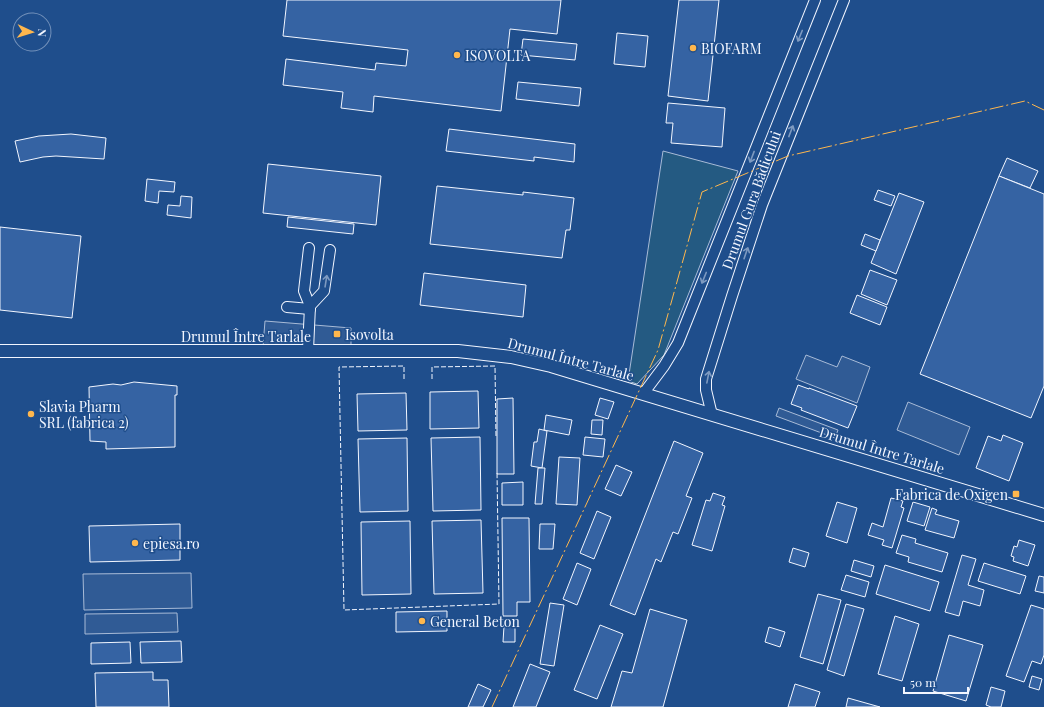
<svg xmlns="http://www.w3.org/2000/svg" width="1044" height="707" font-family="'Playfair Display',serif">
	<rect width="100%" height="100%" fill="#1f4e8c"/>
	<path fill="#245a82" stroke="#a8bbd7" d="M 663,151 L 738,171 L 664,355 L 637,384 L 628,381 Z"/>
	<g fill="#305b95" stroke="#a8bbd7">
		<path d="M 265,321 L 351,328 L 351,347 L 263,346 Z"/>
		<path d="M 806,355 L 837,367 L 842,356 L 870,367 L 857,403 L 796,379 Z"/>
		<path d="M 908,402 L 970,427 L 959,455 L 897,430 Z"/>
		<path d="M 779,408 L 838,430 L 835,438 L 776,416 Z"/>
		<path d="M 191,573 L 192,608 L 84,610 L 83,574 Z"/>
		<path d="M 177,613 L 178,632 L 85,634 L 85,614 Z"/>
	</g>
	<g fill="#3563a3" stroke="#f2f6ff">
		<path d="M 287,0 L 561,0 L 557,34 L 510,29 L 501,111 L 374,96 L 373,112 L 341,108 L 343,92 L 283,85 L 286,59 L 375,70 L 376,63 L 406,66 L 408,50 L 283,36 Z"/>
		<path d="M 679,0 L 719,0 L 708,101 L 668,96 Z"/>
		<path d="M 617,33 L 648,36 L 645,67 L 614,64 Z"/>
		<path d="M 523,39 L 577,44 L 575,60 L 521,55 Z"/>
		<path d="M 518,82 L 581,88 L 579,106 L 516,99 Z"/>
		<path d="M 668,103 L 725,108 L 722,147 L 671,143 L 673,123 L 666,123 Z"/>
		<path d="M 449,129 L 575,144 L 574,162 L 534,157 L 534,161 L 446,151 Z"/>
		<path d="M 71,134 L 106,138 L 104,159 L 56,156 L 43,157 L 20,162 L 15,141 L 39,136 Z"/>
		<path d="M 1007,158 L 1038,171 L 1030,188 L 999,176 Z"/>
		<path d="M 268,164 L 381,176 L 376,225 L 263,213 Z"/>
		<path d="M 999,176 L 1044,194 L 1044,386 L 1031,418 L 920,374 Z"/>
		<path d="M 147,179 L 175,182 L 174,192 L 159,191 L 158,203 L 145,201 Z"/>
		<path d="M 437,186 L 523,195 L 523,192 L 574,198 L 570,230 L 566,230 L 562,258 L 430,244 Z"/>
		<path d="M 878,190 L 895,196 L 891,206 L 874,200 Z"/>
		<path d="M 899,193 L 924,202 L 896,274 L 871,263 Z"/>
		<path d="M 181,196 L 192,197 L 191,218 L 167,215 L 168,205 L 180,206 Z"/>
		<path d="M 288,217 L 354,224 L 353,234 L 287,227 Z"/>
		<path d="M 0,227 L 81,236 L 72,318 L 0,310 Z"/>
		<path d="M 865,234 L 880,240 L 876,251 L 861,245 Z"/>
		<path d="M 870,270 L 897,280 L 887,305 L 861,294 Z"/>
		<path d="M 424,273 L 526,285 L 523,317 L 420,305 Z"/>
		<path d="M 857,295 L 887,307 L 880,325 L 850,313 Z"/>
		<path d="M 134,382 L 177,386 L 177,395 L 175,395 L 175,447 L 106,449 L 106,442 L 90,441 L 89,387 L 113,384 L 121,385 Z"/>
		<path d="M 798,385 L 809,389 L 809,388 L 857,406 L 848,428 L 801,410 L 802,408 L 791,404 Z"/>
		<path d="M 478,391 L 479,428 L 430,429 L 430,392 Z"/>
		<path d="M 406,393 L 407,430 L 358,431 L 357,394 Z"/>
		<path d="M 513,398 L 514,474 L 497,474 L 497,399 Z"/>
		<path d="M 600,398 L 614,402 L 608,419 L 595,415 Z"/>
		<path d="M 546,415 L 572,420 L 569,435 L 544,430 Z"/>
		<path d="M 592,420 L 603,420 L 602,435 L 591,434 Z"/>
		<path d="M 539,429 L 547,431 L 542,468 L 531,466 L 534,442 L 537,442 Z"/>
		<path d="M 1003,435 L 1023,443 L 1009,481 L 976,468 L 988,436 L 1001,441 Z"/>
		<path d="M 480,437 L 481,510 L 433,511 L 431,438 Z"/>
		<path d="M 585,437 L 605,439 L 603,457 L 583,455 Z"/>
		<path d="M 407,438 L 408,511 L 360,512 L 358,439 Z"/>
		<path d="M 674,441 L 703,453 L 686,496 L 692,498 L 678,534 L 673,532 L 661,562 L 656,559 L 635,615 L 610,605 Z"/>
		<path d="M 559,457 L 580,458 L 577,505 L 556,504 Z"/>
		<path d="M 616,465 L 632,472 L 621,496 L 605,489 Z"/>
		<path d="M 538,468 L 545,468 L 542,504 L 535,504 Z"/>
		<path d="M 523,482 L 523,505 L 502,505 L 502,483 Z"/>
		<path d="M 713,493 L 725,497 L 722,505 L 725,506 L 712,551 L 692,545 L 706,500 L 710,501 Z"/>
		<path d="M 891,498 L 903,501 L 901,507 L 904,508 L 892,548 L 882,545 L 884,540 L 868,535 L 872,523 L 883,527 Z"/>
		<path d="M 837,502 L 857,508 L 847,543 L 826,536 Z"/>
		<path d="M 913,502 L 930,507 L 924,526 L 907,521 Z"/>
		<path d="M 932,508 L 937,510 L 935,514 L 959,521 L 954,538 L 925,530 Z"/>
		<path d="M 597,511 L 611,517 L 594,559 L 580,553 Z"/>
		<path d="M 502,518 L 529,518 L 530,602 L 517,602 L 517,616 L 503,616 Z"/>
		<path d="M 481,520 L 483,593 L 434,594 L 432,521 Z"/>
		<path d="M 410,521 L 411,594 L 362,595 L 361,522 Z"/>
		<path d="M 180,524 L 180,560 L 90,562 L 89,526 Z"/>
		<path d="M 540,524 L 555,524 L 553,549 L 539,549 Z"/>
		<path d="M 902,535 L 916,539 L 915,543 L 948,553 L 942,572 L 908,562 L 909,557 L 896,553 Z"/>
		<path d="M 1019,540 L 1035,545 L 1028,566 L 1013,561 L 1014,557 L 1011,556 L 1014,546 L 1017,547 Z"/>
		<path d="M 793,548 L 809,553 L 805,567 L 789,562 Z"/>
		<path d="M 962,555 L 976,559 L 968,585 L 984,590 L 980,606 L 963,601 L 959,616 L 945,612 Z"/>
		<path d="M 854,560 L 874,566 L 871,577 L 851,571 Z"/>
		<path d="M 577,563 L 591,569 L 577,605 L 563,599 Z"/>
		<path d="M 984,563 L 1026,576 L 1020,594 L 978,581 Z"/>
		<path d="M 885,565 L 939,582 L 930,611 L 876,594 Z"/>
		<path d="M 846,575 L 869,582 L 865,597 L 841,590 Z"/>
		<path d="M 1039,576 L 1044,577 L 1044,593 L 1035,591 Z"/>
		<path d="M 818,594 L 841,600 L 823,664 L 800,657 Z"/>
		<path d="M 550,603 L 564,605 L 554,666 L 540,664 Z"/>
		<path d="M 846,604 L 864,609 L 844,676 L 827,670 Z"/>
		<path d="M 1031,605 L 1044,609 L 1044,655 L 1041,664 L 1032,661 L 1024,682 L 1006,676 Z"/>
		<path d="M 650,609 L 687,620 L 663,707 L 611,707 L 622,671 L 632,673 Z"/>
		<path d="M 447,611 L 447,631 L 396,632 L 396,612 Z"/>
		<path d="M 895,616 L 919,624 L 902,681 L 878,674 Z"/>
		<path d="M 600,625 L 623,634 L 597,699 L 574,690 Z"/>
		<path d="M 504,626 L 515,626 L 515,642 L 503,642 Z"/>
		<path d="M 769,627 L 785,632 L 780,647 L 765,642 Z"/>
		<path d="M 949,635 L 983,645 L 966,701 L 933,691 Z"/>
		<path d="M 181,641 L 182,662 L 141,663 L 140,642 Z"/>
		<path d="M 130,642 L 131,663 L 91,664 L 91,643 Z"/>
		<path d="M 530,664 L 550,672 L 536,707 L 513,707 Z"/>
		<path d="M 153,672 L 153,680 L 168,680 L 169,707 L 96,707 L 95,673 Z"/>
		<path d="M 1032,676 L 1042,679 L 1039,690 L 1029,687 Z"/>
		<path d="M 478,684 L 491,690 L 483,707 L 468,707 Z"/>
		<path d="M 795,684 L 820,692 L 815,707 L 788,707 Z"/>
		<path d="M 991,687 L 1005,691 L 1001,707 L 991,707 L 986,705 Z"/>
		<path d="M 848,698 L 880,707 L 846,707 Z"/>
	</g>
	<g fill="none" stroke-linecap="round" stroke-linejoin="round">
		<defs>
			<g id="minor">
				<path d="M 310,306 L 324,291 L 330,250"/>
				<path d="M 287,307 L 310,309"/>
				<path d="M 308,350 L 310,306 L 304,291 L 309,248"/>
				<path d="M 643,394 L 664,366 L 678,343 L 815,0"/>
				<path d="M 712,415 L 706,390 L 706,379 L 732,296 L 762,205 L 844,0"/>
			</g>
			<path id="major" d="M 0,351 L 458,351 L 511,357 L 551,366 L 1044,515"/>
		</defs>
		<use href="#minor" stroke="#f2f6ff" stroke-width="12"/>
		<use href="#major" stroke="#f2f6ff" stroke-width="14"/>
		<use href="#minor" stroke="#1f4e8c" stroke-width="10"/>
		<use href="#major" stroke="#1f4e8c" stroke-width="12"/>
		<g stroke="#f2f6ff" stroke-width="1" stroke-dasharray="5 2" stroke-linecap="butt">
			<path d="M 404,379 L 404,366 L 339,367 L 344,610 L 499,604 L 497,472"/>
			<path d="M 432,379 L 432,367 L 495,366 L 496,438"/>
		</g>
		<path stroke="#ffb74d" stroke-width="1" stroke-dasharray="14 3 2 3" stroke-linecap="butt" d="M 492,707 L 658,350 L 702,192 L 788,156 L 1025,101 L 1044,110"/>
	</g>
	<defs><path id="oneway-shaft" d="M-6 0H5M1.5-3L5.5 0L1.5 3" fill="none" stroke-width="1.6" stroke-linecap="round" stroke-linejoin="round"/></defs>
	<g stroke="#7e9ac0">
		<use href="#oneway-shaft" transform="translate(800 36) rotate(112)"/>
		<use href="#oneway-shaft" transform="translate(791 131) rotate(-69)"/>
		<use href="#oneway-shaft" transform="translate(752 157) rotate(111)"/>
		<use href="#oneway-shaft" transform="translate(746 253) rotate(-71)"/>
		<use href="#oneway-shaft" transform="translate(704 278) rotate(112)"/>
		<use href="#oneway-shaft" transform="translate(326 281) rotate(-81)"/>
		<use href="#oneway-shaft" transform="translate(708 377) rotate(-79)"/>
	</g>
	<g fill="#ffb74d" stroke="#1f4e8c" stroke-width="1.5">
		<circle cx="693" cy="48" r="4"/>
		<circle cx="457" cy="55" r="4"/>
		<rect x="333" y="330" width="8" height="8" rx="2"/>
		<circle cx="31" cy="414" r="4"/>
		<rect x="1012" y="490" width="8" height="8" rx="2"/>
		<circle cx="135" cy="543" r="4"/>
		<circle cx="422" cy="621" r="4"/>
	</g>
	<g text-anchor="middle" dominant-baseline="central" stroke-width="3" stroke-linejoin="round" paint-order="stroke">
		<g font-size="14" fill="#f2f6ff" stroke="#1f4e8c" text-anchor="start">
			<text x="701" y="48">BIOFARM</text>
			<text x="465" y="55">ISOVOLTA</text>
			<text x="345" y="334">Isovolta</text>
			<text x="39" y="406">Slavia Pharm<tspan x="39" dy="16">SRL (fabrica 2)</tspan></text>
			<text x="1008" y="494" text-anchor="end">Fabrica de Oxigen</text>
			<text x="143" y="543">epiesa.ro</text>
			<text x="430" y="621">General Beton</text>
		</g>
		<g font-size="14" fill="#f2f6ff" stroke="#1f4e8c">
			<text transform="translate(751 200) rotate(-70)">Drumul Gura Bădicului</text>
			<text x="246" y="336">Drumul Între Tarlale</text>
			<text transform="translate(571 359) rotate(15)">Drumul Între Tarlale</text>
			<text transform="translate(882 450) rotate(17)">Drumul Între Tarlale</text>
		</g>
	</g>
	<g transform="translate(32 32) rotate(94)"><circle r="19" fill="#1f4e8c" stroke="#7391ba"/>
	<path d="M0-3L7 15L0 10L-7 15Z" fill="#ffb74d"/>
	<text y="-6" font-size="11" font-weight="bold" text-anchor="middle" fill="#f2f6ff">N</text>
	</g>
	<path d="M904 687v6h64v-6" fill="none" stroke="#f2f6ff" stroke-width="2"/>
	<text x="910" y="687" font-size="12" fill="#f2f6ff" stroke="#1f4e8c" stroke-width="3" paint-order="stroke">50 m</text>
</svg>
